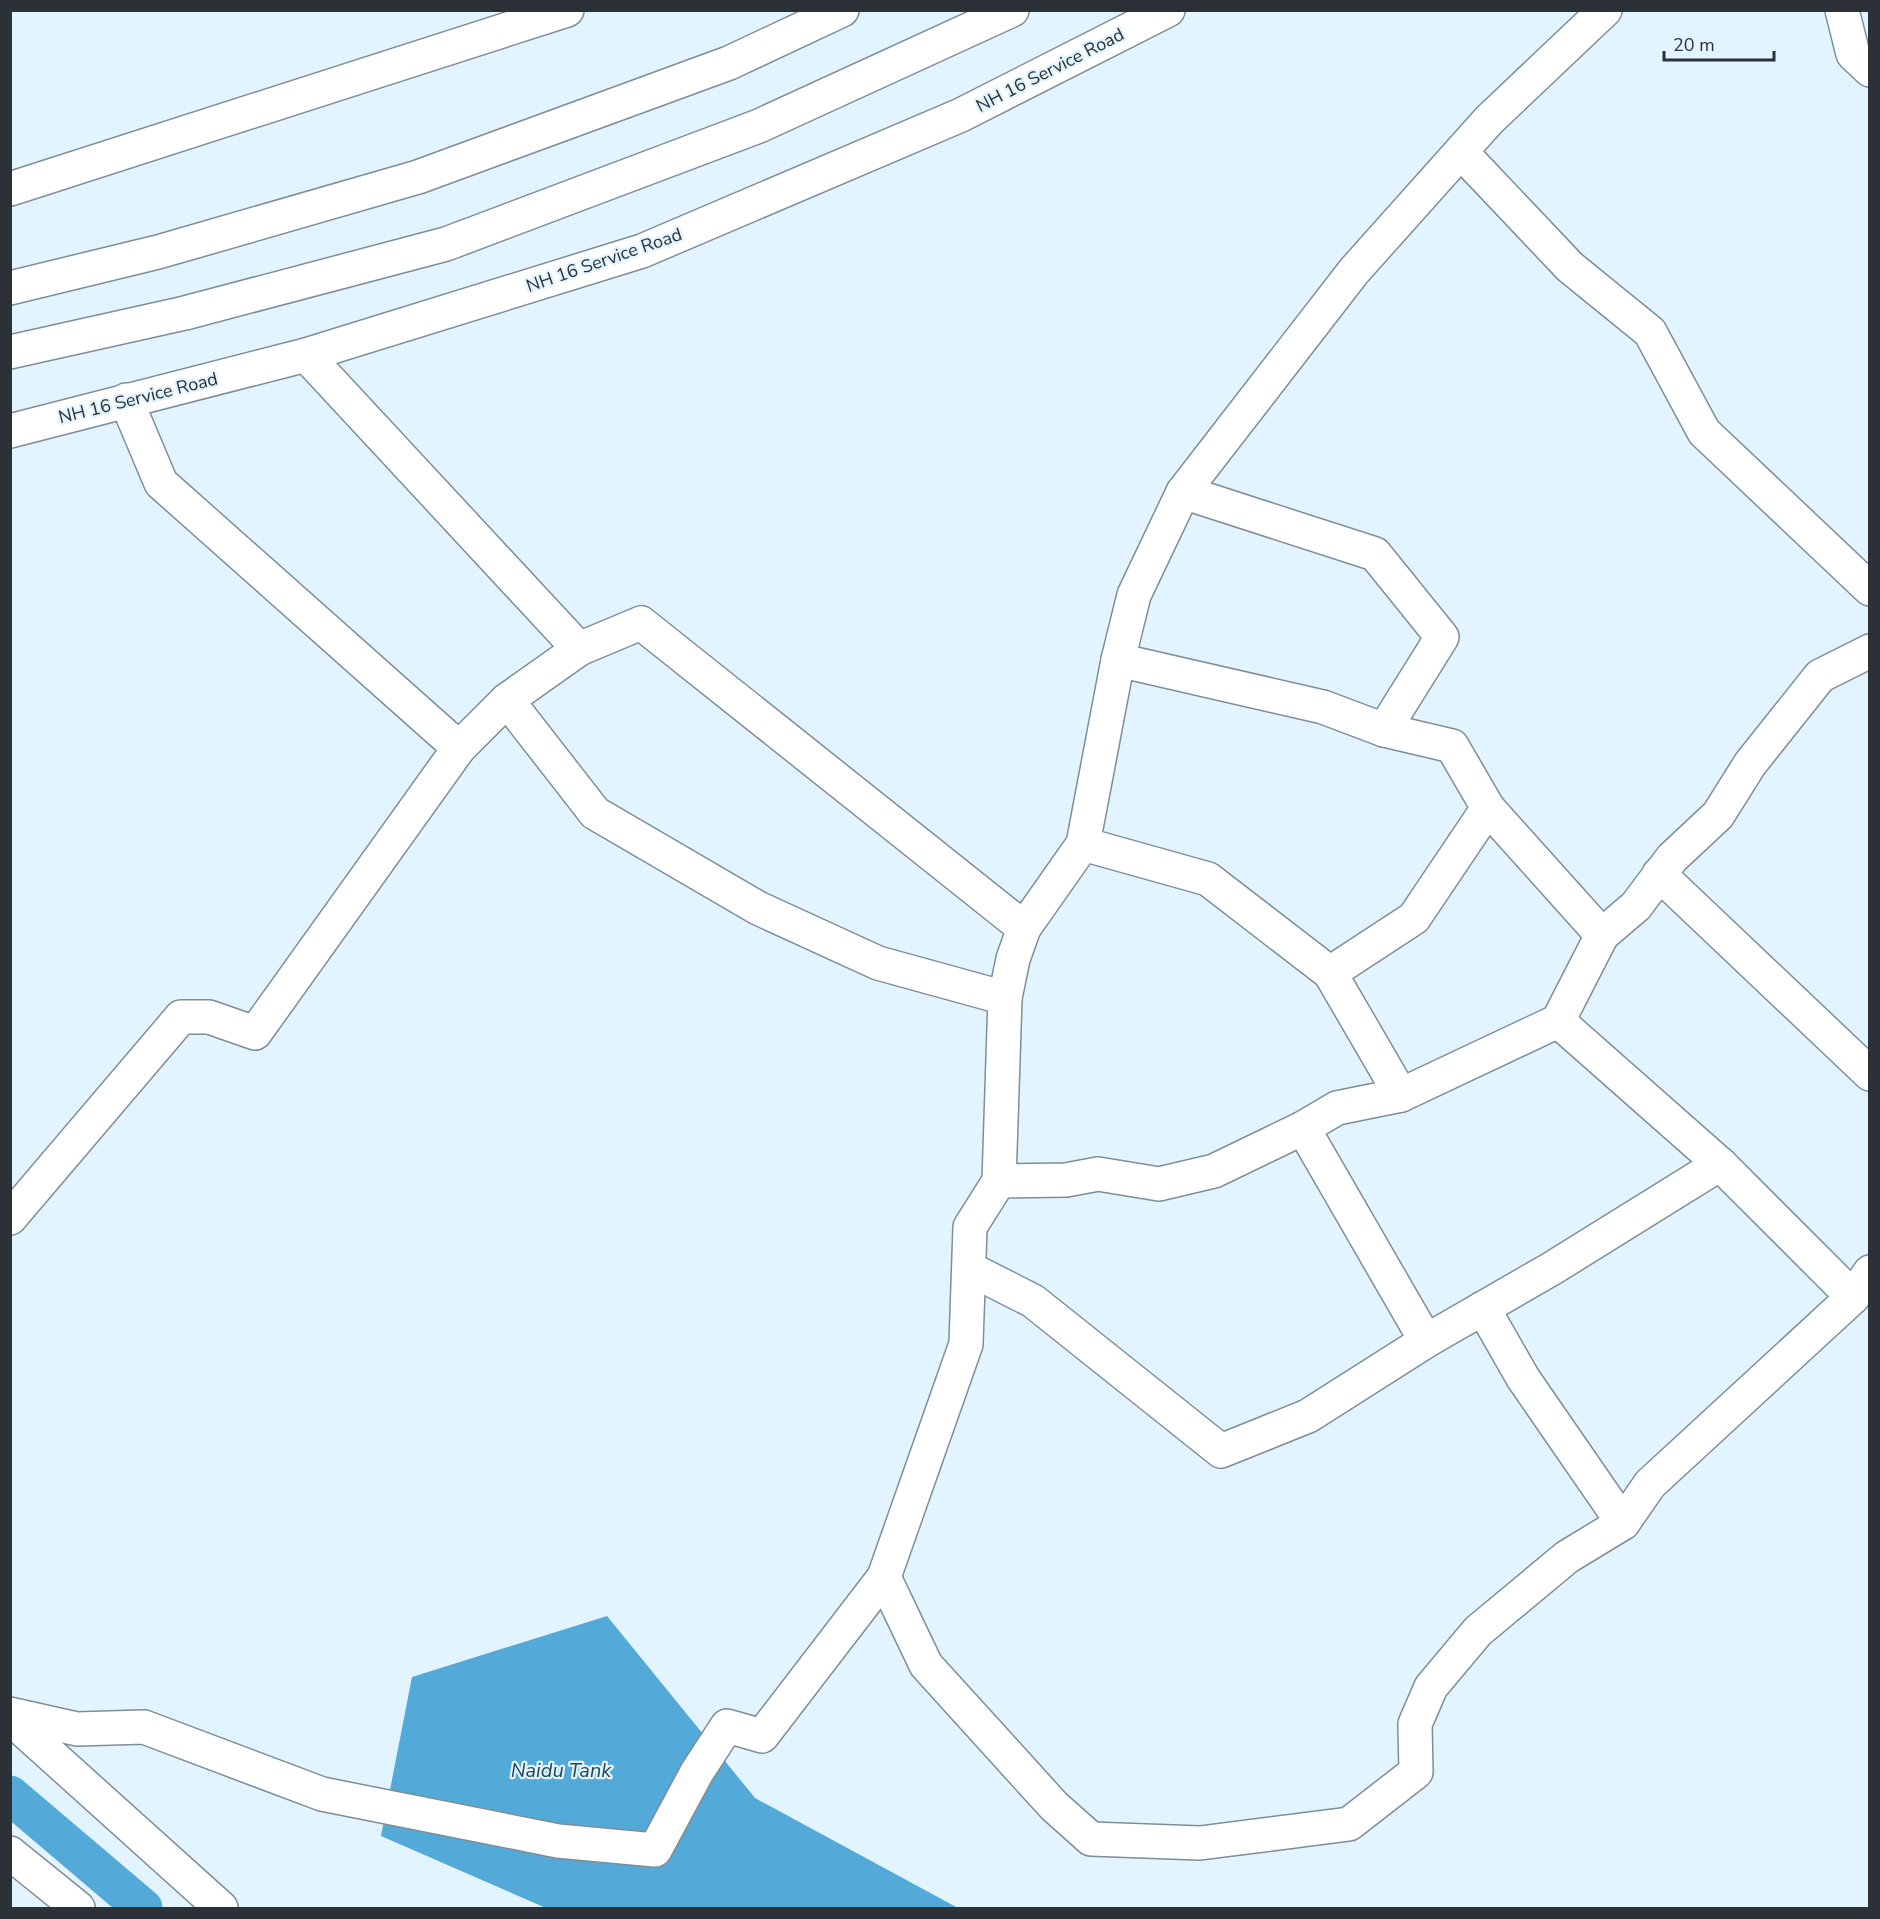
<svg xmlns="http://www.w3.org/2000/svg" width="1880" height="1919" font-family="'Nunito Sans',sans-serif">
	<rect width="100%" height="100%" fill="#e2f4ff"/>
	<path fill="#53a9d7" d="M 607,1616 L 755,1798 L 958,1908 L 546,1908 L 381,1836 L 412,1677 Z"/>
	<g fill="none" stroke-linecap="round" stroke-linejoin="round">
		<path stroke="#53a9d7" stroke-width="39" d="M 10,1795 L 143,1908"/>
		<defs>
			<g id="street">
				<path d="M 1842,10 L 1853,54 L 1870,70"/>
				<path d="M 1461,152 L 1570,267 L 1650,332 L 1704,432 L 1870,589"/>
				<path d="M 126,400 L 161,483 L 459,748 L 507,700 L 579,649 L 306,355"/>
				<path d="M 1183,492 L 1375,554 L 1442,637 L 1384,730"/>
				<path d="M 1118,660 L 1323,707 L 1384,730 L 1452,746 L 1488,808 L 1414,918 L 1330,973"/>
				<path d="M 507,700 L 595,813 L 758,908 L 878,963 L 1005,998 L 1013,959 L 1024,928 L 641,623 L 579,649"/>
				<path d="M 1488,808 L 1602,935 L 1636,906 L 1672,858 L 1718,815 L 1750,764 L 1820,676 L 1870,651"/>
				<path d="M 1659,874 L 1870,1074"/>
				<path d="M 1024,928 L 1083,844 L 1118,660 L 1134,595 L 1183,492 L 1354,271 L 1489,120 L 1605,10"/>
				<path d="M 1401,1095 L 1558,1021 L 1602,935"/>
				<path d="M 1720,1164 L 1853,1297"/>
				<path d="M 999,1181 L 1066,1180 L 1098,1174 L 1159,1184 L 1214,1171 L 1303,1128 L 1337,1108 L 1401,1095 L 1330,973 L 1208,879 L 1083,844"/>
				<path d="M 10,1218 L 181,1017 L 209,1017 L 255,1033 L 459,748"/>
				<path d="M 970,1269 L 1033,1301 L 1221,1451 L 1308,1416 L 1426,1341 L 1303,1128"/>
				<path d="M 1483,1308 L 1523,1378 L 1623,1523"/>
				<path d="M 1426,1341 L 1551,1269 L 1720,1164 L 1558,1021"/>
				<path d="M 884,1577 L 926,1665 L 1054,1806 L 1091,1839 L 1200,1843 L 1349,1824 L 1416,1772 L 1415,1724 L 1431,1687 L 1478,1631 L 1567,1557 L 1623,1523 L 1650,1484 L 1853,1297 L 1870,1272"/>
				<path d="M 10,1714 L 77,1729 L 144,1727 L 322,1794 L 558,1841 L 655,1850 L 697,1772 L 727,1726 L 762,1736 L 884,1577 L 966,1344 L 970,1227 L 999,1181 L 1005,998"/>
				<path d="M 10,1718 L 221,1908"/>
				<path d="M 10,1853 L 78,1908"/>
			</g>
			<g id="secondary">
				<path d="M 10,189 L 567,10"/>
				<path d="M 10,431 L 306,355 L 642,251 L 961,115 L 1168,10"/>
			</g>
			<g id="highway">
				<path d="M 10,288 L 158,252 L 418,177 L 729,63 L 842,10"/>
				<path d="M 10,352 L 185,313 L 446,244 L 759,126 L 1012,10"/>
			</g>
		</defs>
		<use href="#street" stroke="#7e8e98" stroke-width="36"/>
		<use href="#secondary" stroke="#7e8e98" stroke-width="36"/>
		<use href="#highway" stroke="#7e8e98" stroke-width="36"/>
		<use href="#street" stroke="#fff" stroke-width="33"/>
		<use href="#secondary" stroke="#fff" stroke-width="33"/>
		<use href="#highway" stroke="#fff" stroke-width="33"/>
	</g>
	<g text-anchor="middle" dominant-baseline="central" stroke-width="4.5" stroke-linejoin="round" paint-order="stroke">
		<g font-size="18" fill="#2b3136" stroke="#e2f4ff">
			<text transform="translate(1050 70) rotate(-27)">NH 16 Service Road</text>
			<text transform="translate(604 260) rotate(-19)">NH 16 Service Road</text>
			<text transform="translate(138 398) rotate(-14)">NH 16 Service Road</text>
		</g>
		<g font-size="20" font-style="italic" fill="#21465a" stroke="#e2f4ff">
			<text x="561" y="1770">Naidu Tank</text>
		</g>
	</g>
	<rect width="1880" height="1919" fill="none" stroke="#2b3136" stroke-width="24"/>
	<path d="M1664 51v9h110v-9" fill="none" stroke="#2b3136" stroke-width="3"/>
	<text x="1673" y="51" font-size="18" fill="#2b3136" stroke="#e2f4ff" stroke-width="4.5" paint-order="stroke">20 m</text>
</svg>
